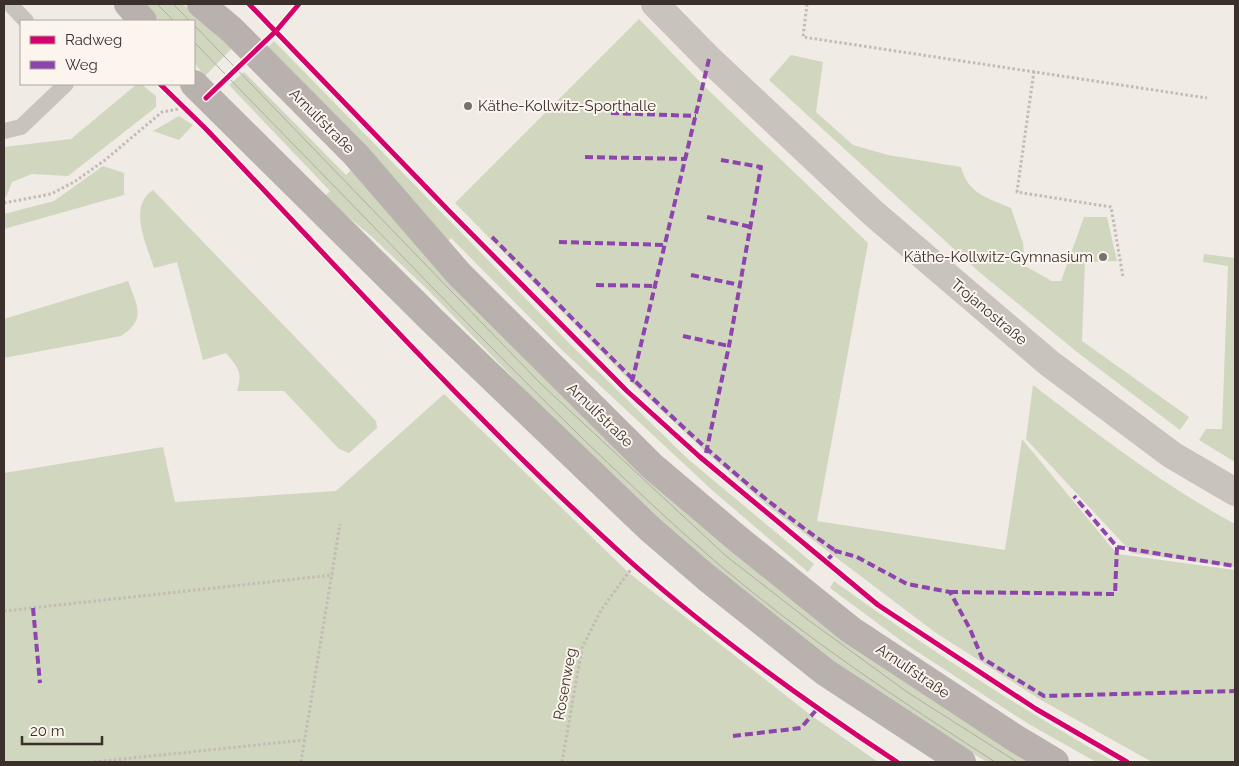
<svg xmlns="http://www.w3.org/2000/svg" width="1239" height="766" font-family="Raleway,sans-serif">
	<rect width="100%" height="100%" fill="#f0ebe5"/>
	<g fill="#d1d6bf">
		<path d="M 146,4 L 183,4 L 232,48 L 205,76 L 194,63 L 194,21 L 159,21 Z"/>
		<path d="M 639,19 L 704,86 L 868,243 L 817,521 L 1005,550 L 1022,439 L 1117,554 L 1235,570 L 1235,762 L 1152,762 L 1041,700 L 936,633 L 768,506 L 706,452 L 632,383 L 455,203 Z"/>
		<path d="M 274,41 L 571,345 L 688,459 L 814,564 L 808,572 L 713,491 L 564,352 L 451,238 L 447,242 L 268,47 Z"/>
		<path d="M 791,55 L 823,62 L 816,112 L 853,145 L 888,155 L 961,167 C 968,194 988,198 1011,208 L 1023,243 L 1025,266 L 1052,281 L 1061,281 L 1084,217 L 1107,217 L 1117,261 L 1085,262 L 1082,341 L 1189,417 L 1180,430 L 1077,352 L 978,271 L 769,80 Z"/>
		<path d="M 244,72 L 346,175 L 352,169 L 812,615 L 911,686 L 1036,762 L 987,762 L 897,707 L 796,634 L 665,526 L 529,394 L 428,290 L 370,235 L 324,197 L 330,191 L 229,85 Z"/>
		<path d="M 137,84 L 141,84 L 156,96 L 156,107 L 68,176 L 32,174 L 12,182 L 6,197 L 4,197 L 4,147 L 71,139 Z"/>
		<path d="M 179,116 L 193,125 L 179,140 L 153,131 Z"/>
		<path d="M 103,166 L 124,173 L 124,195 L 4,229 L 4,214 L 54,201 Z"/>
		<path d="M 153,190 L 376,421 L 377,428 L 349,453 L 339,449 L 284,391 L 237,391 C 243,371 238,368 226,353 L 203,360 L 177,262 L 154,268 C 147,245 127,207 153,190 Z"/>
		<path d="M 1204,254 L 1235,258 L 1235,462 L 1199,440 L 1206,429 L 1222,429 L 1228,266 L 1203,262 Z"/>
		<path d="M 128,281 C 137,306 147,319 121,336 L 4,358 L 4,319 Z"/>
		<path d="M 1033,385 C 1098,435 1163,485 1235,524 L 1235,567 L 1132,553 L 1026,439 Z"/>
		<path d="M 444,394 L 629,573 L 812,716 L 878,762 L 4,762 L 4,473 L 163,447 L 175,502 L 336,491 Z"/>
		<path d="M 834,581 C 925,647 1018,707 1115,762 L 1096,762 L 1027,723 L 907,645 L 830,588 Z"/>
	</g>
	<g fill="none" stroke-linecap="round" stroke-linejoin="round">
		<g stroke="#c2bbb6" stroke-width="3" stroke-dasharray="2.5 2.5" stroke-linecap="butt">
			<path d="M 807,4 L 803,37 L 1207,98"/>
			<path d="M 1034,71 L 1017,192 L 1111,207 L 1123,277"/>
			<path d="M 4,203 L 51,194 L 74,182 L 105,160 L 162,112 L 179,109"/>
			<path d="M 4,611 L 333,575"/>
			<path d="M 94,762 L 305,740"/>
			<path d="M 301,762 L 340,524"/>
			<path d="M 562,762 L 582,648 L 601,610 L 634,565"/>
		</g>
		<g stroke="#c9c3be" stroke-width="16">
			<path d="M 10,4 L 26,21"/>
			<path d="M 4,131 L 21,127 L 66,84"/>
		</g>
		<path stroke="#c9c3be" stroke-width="28" d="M 655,4 L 709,59 L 873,213 L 1049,363 L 1172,455 L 1235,492"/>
		<g stroke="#b8b1ad" stroke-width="28">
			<path d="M 128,4 L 143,21"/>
			<path d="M 201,4 L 232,30 L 356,155 L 459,274 L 652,466 L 738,539 L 851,630 L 1015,738 L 1055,762"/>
			<path d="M 194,84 L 434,322 L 650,529 L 707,578 L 825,672 L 962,762"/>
		</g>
		<g stroke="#b1aca8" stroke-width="1">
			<path d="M 157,4 L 174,21"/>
			<path d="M 173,4 L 190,21"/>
			<path d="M 194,25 L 540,383 L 726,556 L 807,619 L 907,692 L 1017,762"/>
			<path d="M 194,42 C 273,124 353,205 432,287 C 525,382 617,476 717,563 C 804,637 899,700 995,762"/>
		</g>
		<g stroke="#8e44ad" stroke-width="4" stroke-dasharray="8 4" stroke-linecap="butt">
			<path d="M 611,113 L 696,116"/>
			<path d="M 585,157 L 686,159"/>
			<path d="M 707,217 L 751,227"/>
			<path d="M 492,237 C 601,346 708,464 836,551"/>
			<path d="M 559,242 L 667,245"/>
			<path d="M 691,275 L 740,285"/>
			<path d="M 596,285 L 657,286"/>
			<path d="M 683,336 L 729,346"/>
			<path d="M 632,382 L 709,59"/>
			<path d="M 706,453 L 729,346 L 761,167 L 721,160"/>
			<path d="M 1117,547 L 1235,566"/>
			<path d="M 826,561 L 836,551 L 857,557 L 907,584 L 950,592 L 970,629 L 982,658 L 1044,696 L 1235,691"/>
			<path d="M 950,592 L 1115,594 L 1117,547 L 1074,496"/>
			<path d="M 33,608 L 40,683"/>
			<path d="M 733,736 L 801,728 L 817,709"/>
			<path d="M 101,761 L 101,762"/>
		</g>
		<defs>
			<g id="cycleway">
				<path d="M 249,4 L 450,212 L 627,391 L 700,457 L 878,605 L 1036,709 L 1127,762"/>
				<path d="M 160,84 L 206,129 C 346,276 482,428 633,564 C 715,637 805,701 897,762"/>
				<path d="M 206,98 L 276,31 L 299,4"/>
			</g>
		</defs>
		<use href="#cycleway" stroke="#fbf5ee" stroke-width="8"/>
		<use href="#cycleway" stroke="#d6006c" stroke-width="5"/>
	</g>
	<g fill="#7a716c" stroke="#fbf5ee" stroke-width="2">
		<circle cx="468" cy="106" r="5"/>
		<circle cx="1103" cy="257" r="5"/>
	</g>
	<g text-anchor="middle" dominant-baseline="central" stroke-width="4" stroke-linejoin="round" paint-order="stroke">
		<g font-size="15" fill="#3b302b" stroke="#fbf5ee" text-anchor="start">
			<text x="478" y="106">Käthe-Kollwitz-Sporthalle</text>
			<text x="1093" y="257" text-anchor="end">Käthe-Kollwitz-Gymnasium</text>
		</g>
		<g font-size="15" fill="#3b302b" stroke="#fbf5ee">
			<text transform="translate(322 121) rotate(45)">Arnulfstraße</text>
			<text transform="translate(989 312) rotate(40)">Trojanostraße</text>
			<text transform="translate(600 415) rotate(44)">Arnulfstraße</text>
			<text transform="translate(913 671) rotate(34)">Arnulfstraße</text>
			<text transform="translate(565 684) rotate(-80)">Rosenweg</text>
		</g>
	</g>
	<rect width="1239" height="766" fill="none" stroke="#3b302b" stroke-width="10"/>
	<rect x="20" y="20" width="175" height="65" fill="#fbf5ee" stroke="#aea6a0"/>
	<rect x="30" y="36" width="25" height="8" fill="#d6006c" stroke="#aea6a0"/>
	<text x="65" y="45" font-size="15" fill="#3b302b">Radweg</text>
	<rect x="30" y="61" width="25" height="8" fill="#8e44ad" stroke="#aea6a0"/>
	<text x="65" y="70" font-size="15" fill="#3b302b">Weg</text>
	<path d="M22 736v8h80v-8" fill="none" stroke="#3b302b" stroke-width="2.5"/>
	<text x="30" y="736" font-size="15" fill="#3b302b" stroke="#fbf5ee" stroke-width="4" paint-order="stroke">20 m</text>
</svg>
